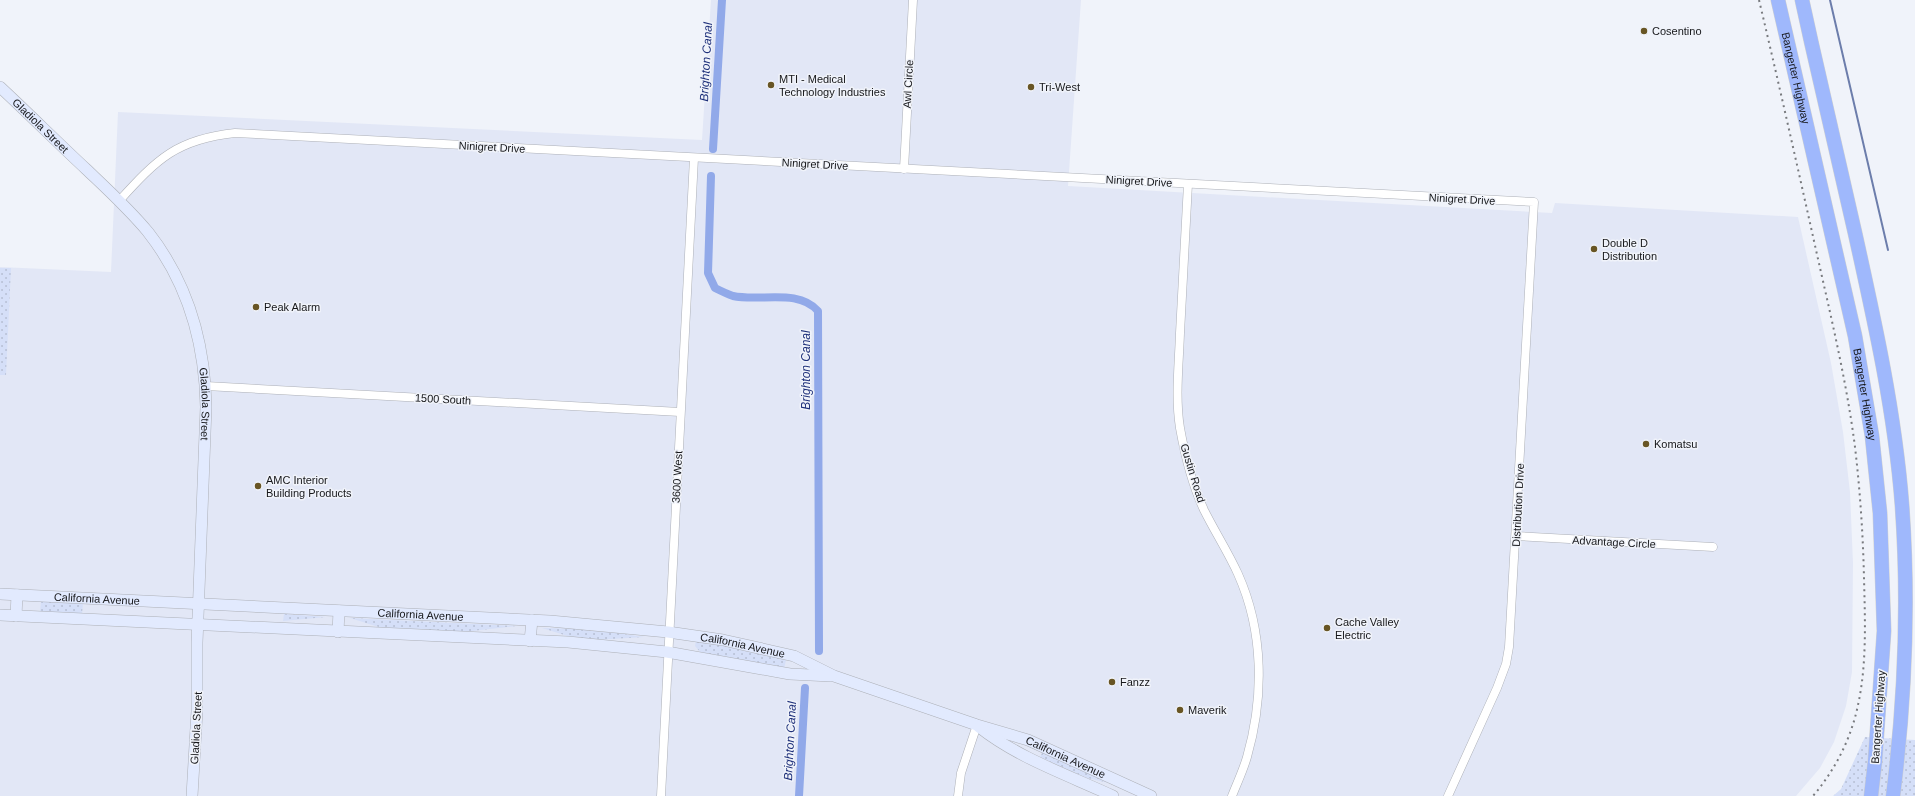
<svg xmlns="http://www.w3.org/2000/svg" width="1915" height="796" font-family="Helvetica,sans-serif">
	<defs>
		<pattern id="grass-dots" width="8" height="8" patternUnits="userSpaceOnUse"><rect width="8" height="8" fill="#d5dff8"/><path d="M2 2h.1M6 6h.1" fill="none" stroke="#b6bfd4" stroke-width="1.8" stroke-linecap="round"/></pattern>
	</defs>
	<rect width="100%" height="100%" fill="#f0f3fa"/>
	<path fill="#e2e7f6" d="M 711,0 L 1081,0 L 1068,186 L 1552,213 L 1555,203 L 1798,217 L 1831,363 L 1843,432 L 1850,492 L 1853,563 L 1852,672 L 1846,706 L 1834,742 L 1820,768 L 1796,796 L 0,796 L 0,267 L 111,272 L 118,112 L 702,140 Z"/>
	<g fill="url(#grass-dots)">
		<path d="M 0,268 L 11,268 L 6,375 L 0,375 Z"/>
		<path d="M 41,601 L 83,603 L 82,614 L 40,612 Z"/>
		<path d="M 284,614 L 326,617 L 283,621 Z"/>
		<path d="M 350,618 L 517,626 L 454,633 L 385,629 Z"/>
		<path d="M 542,628 L 589,629 L 644,637 L 595,640 L 574,638 Z"/>
		<path d="M 696,641 L 736,647 L 786,660 L 784,669 L 701,653 L 695,646 Z"/>
		<path d="M 1865,737 L 1915,740 L 1915,796 L 1833,796 L 1841,789 Z"/>
		<path d="M 1043,751 L 1109,783 L 1087,778 L 1040,757 Z"/>
	</g>
	<g fill="none" stroke-linecap="round" stroke-linejoin="round">
		<path stroke="#6c7dab" stroke-width="2" d="M 1830,0 L 1888,250"/>
		<g stroke="#91a9e9" stroke-width="8">
			<path d="M 713,149 L 722,0"/>
			<path d="M 711,176 L 708,273 L 715,288 C 721,291 727,294 733,296 C 760,302 798,288 818,311 L 819,651"/>
			<path d="M 799,796 L 805,688"/>
		</g>
		<defs>
			<g id="street">
				<path d="M 904,169 L 913,0"/>
				<path d="M 1188,184 C 1185,234 1183,283 1180,333 C 1179,364 1175,397 1180,428 C 1185,456 1192,484 1204,510 C 1215,532 1228,552 1238,574 C 1264,632 1264,698 1247,757 C 1243,771 1237,783 1232,796"/>
				<path d="M 119,201 C 157,159 177,139 235,133 L 1534,202 L 1509,647 L 1506,664 L 1497,688 L 1448,796"/>
				<path d="M 206,386 L 680,412"/>
				<path d="M 1516,536 L 1713,547"/>
				<path d="M 661,796 L 694,158"/>
				<path d="M 958,796 L 961,773 L 977,725"/>
			</g>
			<g id="secondary">
				<path id="s1" d="M 0,87 C 29,114 57,142 86,169 C 107,189 129,209 148,232 C 188,283 205,343 206,407 L 197,643 L 197,711 L 192,796"/>
				<path id="s2" d="M 0,594 L 550,621 L 668,632 L 723,640 L 794,656 L 834,676 L 977,725 L 1028,740 L 1151,796"/>
				<path d="M 0,615 L 568,642 L 667,652 L 790,674 L 831,676"/>
				<path d="M 16,616 L 17,595"/>
				<path d="M 338,632 L 339,611"/>
				<path d="M 530,641 L 532,620"/>
				<path d="M 979,727 C 1018,758 1068,775 1113,796"/>
			</g>
			<g id="highway">
				<path id="s3" d="M 1778,0 L 1855,336 L 1872,436 L 1880,513 L 1884,631 L 1875,761 L 1871,796"/>
				<path d="M 1802,0 C 1819,78 1837,156 1855,233 C 1875,323 1895,413 1902,505 C 1909,602 1905,700 1893,796"/>
			</g>
		</defs>
		<use href="#street" stroke="#adb0b7" stroke-width="9"/>
		<use href="#secondary" stroke="#adb0b7" stroke-width="12"/>
		<use href="#highway" stroke="#d0d1d1" stroke-width="15"/>
		<use href="#street" stroke="#fff" stroke-width="8"/>
		<use href="#secondary" stroke="#e2eafe" stroke-width="11"/>
		<use href="#highway" stroke="#9fb8fc" stroke-width="14"/>
		<path stroke="#787a7e" stroke-width="2" stroke-dasharray="2 4" stroke-linecap="butt" d="M 1759,0 C 1778,80 1796,160 1814,241 C 1829,309 1846,377 1855,447 C 1860,490 1863,534 1864,578 C 1865,619 1867,664 1858,705 C 1851,739 1835,770 1813,796"/>
	</g>
	<g fill="#685524" stroke="#f0f3fa" stroke-width="1.5">
		<circle cx="1644" cy="31" r="4"/>
		<circle cx="771" cy="85" r="4"/>
		<circle cx="1031" cy="87" r="4"/>
		<circle cx="1594" cy="249" r="4"/>
		<circle cx="256" cy="307" r="4"/>
		<circle cx="1646" cy="444" r="4"/>
		<circle cx="258" cy="486" r="4"/>
		<circle cx="1327" cy="628" r="4"/>
		<circle cx="1112" cy="682" r="4"/>
		<circle cx="1180" cy="710" r="4"/>
	</g>
	<g text-anchor="middle" dominant-baseline="central" stroke-width="3" stroke-linejoin="round" paint-order="stroke">
		<g font-size="11" fill="#16171a" stroke="#f0f3fa" text-anchor="start">
			<text x="1652" y="31">Cosentino</text>
			<text x="779" y="79">MTI - Medical<tspan x="779" dy="13">Technology Industries</tspan></text>
			<text x="1039" y="87">Tri-West</text>
			<text x="1602" y="243">Double D<tspan x="1602" dy="13">Distribution</tspan></text>
			<text x="264" y="307">Peak Alarm</text>
			<text x="1654" y="444">Komatsu</text>
			<text x="266" y="480">AMC Interior<tspan x="266" dy="13">Building Products</tspan></text>
			<text x="1335" y="622">Cache Valley<tspan x="1335" dy="13">Electric</tspan></text>
			<text x="1120" y="682">Fanzz</text>
			<text x="1188" y="710">Maverik</text>
		</g>
		<g font-size="11" fill="#16171a" stroke="#f0f3fa">
			<text stroke="none"><textPath href="#s3" startOffset="80">Bangerter Highway</textPath></text>
			<text transform="translate(908 84) rotate(-87)">Awl Circle</text>
			<text stroke="none"><textPath href="#s1" startOffset="56">Gladiola Street</textPath></text>
			<text transform="translate(492 147) rotate(3)">Ninigret Drive</text>
			<text transform="translate(815 164) rotate(3)">Ninigret Drive</text>
			<text transform="translate(1139 181) rotate(3)">Ninigret Drive</text>
			<text transform="translate(1462 199) rotate(3)">Ninigret Drive</text>
			<text stroke="none"><textPath href="#s3" startOffset="404">Bangerter Highway</textPath></text>
			<text transform="translate(443 399) rotate(3)">1500 South</text>
			<text stroke="none"><textPath href="#s1" startOffset="392">Gladiola Street</textPath></text>
			<text transform="translate(1193 473) rotate(73)">Gustin Road</text>
			<text transform="translate(677 477) rotate(-87)">3600 West</text>
			<text transform="translate(1518 505) rotate(-87)">Distribution Drive</text>
			<text transform="translate(1614 542) rotate(3)">Advantage Circle</text>
			<text stroke="none"><textPath href="#s2" startOffset="97">California Avenue</textPath></text>
			<text stroke="none"><textPath href="#s2" startOffset="421">California Avenue</textPath></text>
			<text stroke="none"><textPath href="#s2" startOffset="745">California Avenue</textPath></text>
			<text transform="translate(1878 717) rotate(-86)">Bangerter Highway</text>
			<text transform="translate(196 728) rotate(-87)">Gladiola Street</text>
			<text stroke="none"><textPath href="#s2" startOffset="1088">California Avenue</textPath></text>
		</g>
		<g font-size="12" font-style="italic" fill="#1e307a" stroke="#f0f3fa">
			<text transform="translate(706 62) rotate(-87)">Brighton Canal</text>
			<text transform="translate(806 370) rotate(-90)">Brighton Canal</text>
			<text transform="translate(790 741) rotate(-87)">Brighton Canal</text>
		</g>
	</g>
</svg>
